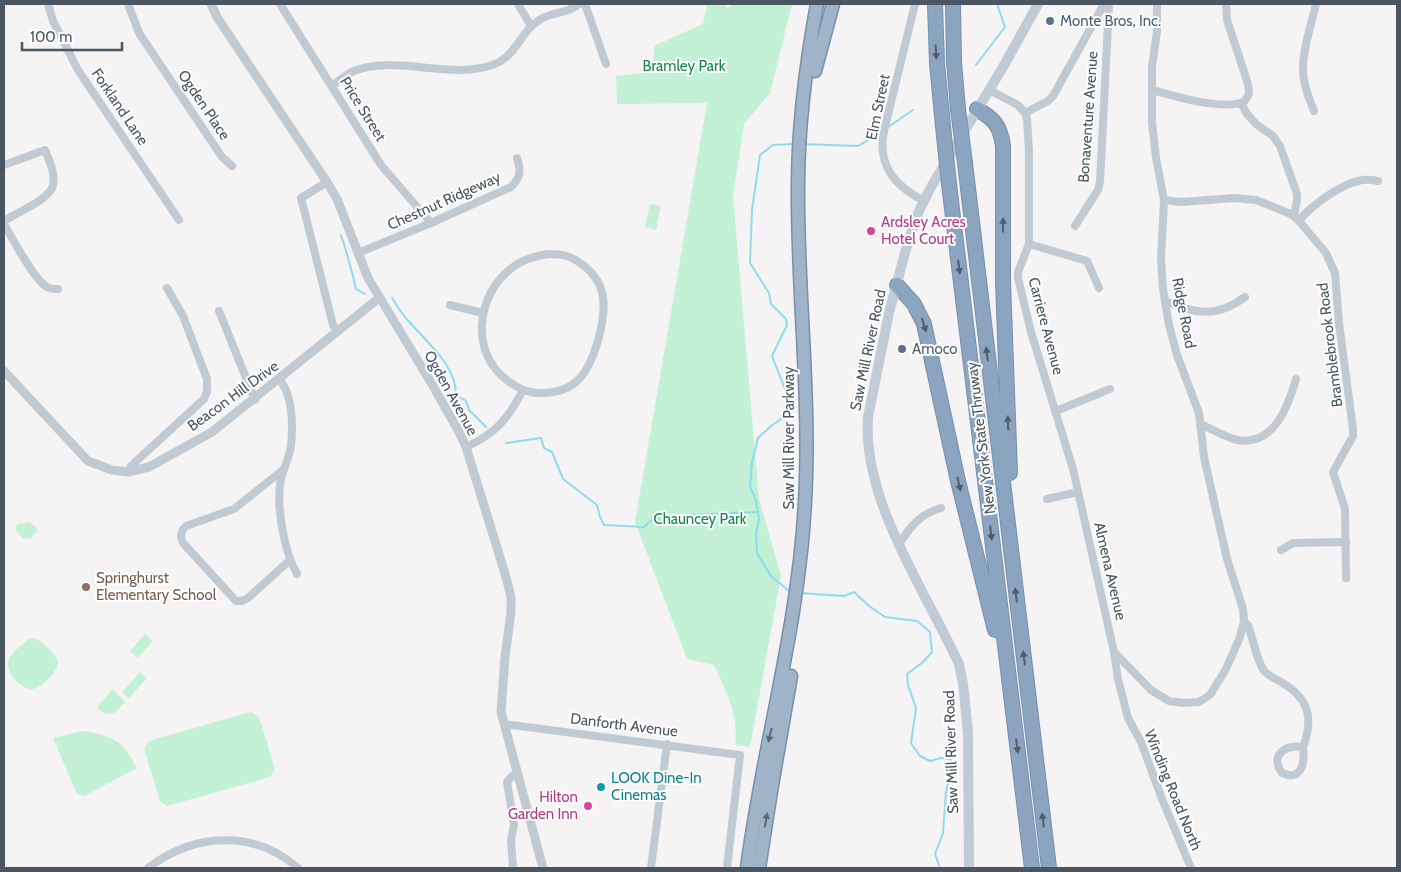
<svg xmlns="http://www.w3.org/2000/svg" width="1401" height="872" font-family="Cabin,sans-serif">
	<rect width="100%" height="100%" fill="#f5f3f3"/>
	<g fill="#c3f1d5">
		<path d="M 707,4 L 724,4 L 728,8 L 734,4 L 792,4 L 770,93 L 744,124 L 733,196 L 759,499 L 781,576 L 750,747 L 735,745 C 739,714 726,692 714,665 L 687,659 L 635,522 L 707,103 L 617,104 L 616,76 L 653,72 L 654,46 L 703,24 Z"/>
		<path d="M 650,204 L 661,206 L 656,230 L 645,227 Z"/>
		<path d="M 29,522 L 36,527 L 37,531 L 31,538 L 23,539 L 16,531 L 16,527 L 18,524 Z"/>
		<path d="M 145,634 L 153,641 L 138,658 L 130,651 Z"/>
		<path d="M 28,639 C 31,639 33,638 36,639 C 42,641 59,657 58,663 C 57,673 38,692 28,689 C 18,686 4,670 9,659 C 12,652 22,645 28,639 Z"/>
		<path d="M 140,672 L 147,678 L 129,698 L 122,692 Z"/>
		<path d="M 113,689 L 125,702 L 114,714 L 103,713 L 97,707 Z"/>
		<path d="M 251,712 L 259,717 L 275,769 L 270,777 L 167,806 L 160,801 L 144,749 L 149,741 Z"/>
		<path d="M 83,731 C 115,737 121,739 137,768 L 84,796 L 77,794 L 53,738 Z"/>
	</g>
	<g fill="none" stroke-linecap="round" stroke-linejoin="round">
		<g stroke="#90daee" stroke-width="2">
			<path d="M 976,65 L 1005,27 L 997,4"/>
			<path d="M 888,127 L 913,110"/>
			<path d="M 803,144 L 858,146 L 880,133"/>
			<path d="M 341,235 C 347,253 352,271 356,289 L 365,294"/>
			<path d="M 392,298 C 396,304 400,311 405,317 C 423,339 457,365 456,395 L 466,401 L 469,410 L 486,427"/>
			<path d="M 506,443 L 541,438 L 544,448 L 552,452 L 563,479 L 597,505 L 600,517 L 604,525 L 644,527 L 656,516 L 663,524 L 687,515 L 758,512"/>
			<path d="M 790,592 L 771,576 L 757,553 L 756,533 L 759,519 L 756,501 L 750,486 L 752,462 L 758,438 L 771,426 L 787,415 L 792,402 L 785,389 L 772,356 L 787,325 L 786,319 L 771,304 L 769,293 L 750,263 L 752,210 L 760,155 L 773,145 L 794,144"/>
			<path d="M 800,593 L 844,596 L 854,592 L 869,606 L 885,617 L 917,621 L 930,632 L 932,652 L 923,662 L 907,674 L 908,685 L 916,708 L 911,743 L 920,756 L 930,761 L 941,758 L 951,759 L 951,771 L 946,792 L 943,833 L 935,854 L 940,868"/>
		</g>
		<defs>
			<g id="trunk">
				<path d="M 815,71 L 833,4"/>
				<path d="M 747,868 C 763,745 799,626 805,501 C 811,396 797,291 798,186 C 798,125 806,64 817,4"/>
				<path d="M 759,868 L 771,791 L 791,676"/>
			</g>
			<g id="motorway">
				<path d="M 935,4 L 937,64 L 944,136"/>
				<path d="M 953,4 L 954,62 L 958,109"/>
				<path d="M 977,109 C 994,119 1000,125 1003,146 L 1003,282 L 1010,473"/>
				<path d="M 965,163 L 1049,868"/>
				<path d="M 949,184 L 1032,868"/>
				<path d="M 897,285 L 914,304 L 924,324 L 958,481 L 995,630"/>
			</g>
		</defs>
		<use href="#trunk" stroke="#7690ad" stroke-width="15"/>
		<use href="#motorway" stroke="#7690ad" stroke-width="16"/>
		<g stroke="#c1cad2" stroke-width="8">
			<path d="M 48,4 L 53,21 L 78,70 L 179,220"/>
			<path d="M 128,4 L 139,33 L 222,157 L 232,166"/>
			<path d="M 280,4 L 381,165 L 431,223"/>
			<path d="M 518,4 L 531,26"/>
			<path d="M 585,4 L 606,64"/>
			<path d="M 915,4 L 884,131 C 877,166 895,186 924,201"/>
			<path d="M 332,86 C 339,81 346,74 354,71 C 393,54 453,81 495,64 C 517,55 521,30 541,19 C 553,12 570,13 579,4"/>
			<path d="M 989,90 L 1018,105 L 1025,113 L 1027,119 L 1029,151 L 1029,244 L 1018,272 L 1018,278 L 1031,332 L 1073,469 L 1114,652 L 1118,679 L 1128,718 L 1141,742 L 1162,799 L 1191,868"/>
			<path d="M 1152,90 C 1177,97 1220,110 1244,102 L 1249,94 L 1248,84 L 1227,20 L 1226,4"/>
			<path d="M 1241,103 L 1247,114 L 1256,124 L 1273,136 L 1280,146 L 1297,194 L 1297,200 L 1294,216"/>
			<path d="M 1314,111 C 1309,98 1303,84 1303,69 C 1303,48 1311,25 1316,4"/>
			<path d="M 1025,113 L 1048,101 L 1053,96 L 1104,4"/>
			<path d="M 4,165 L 45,150 C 49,160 57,176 52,188 C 46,201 16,213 4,221"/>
			<path d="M 327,182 L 301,198 L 333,325 L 338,331"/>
			<path d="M 1164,200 L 1181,202 L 1235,198 L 1256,200 L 1291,214 L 1299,221 L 1326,253 L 1335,273 L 1339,323 L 1353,429 L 1353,436 L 1333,472 L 1345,509 L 1346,578"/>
			<path d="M 1299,221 C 1311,205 1343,183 1362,180 C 1368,179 1373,180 1378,181"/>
			<path d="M 4,224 C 12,238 35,281 47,287 C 50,289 55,289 58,289"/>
			<path d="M 1075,226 L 1098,190 L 1100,182 L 1109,4"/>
			<path d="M 1029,244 L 1087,261 L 1099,288"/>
			<path d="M 358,253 L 431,223 L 511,187 C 521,177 521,171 517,158"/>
			<path d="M 548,254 C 562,254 572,256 583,265 C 608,284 606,309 599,337 C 590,370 578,394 539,393 C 527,393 518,388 508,381 C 469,353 476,294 513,267 C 523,259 536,256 548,254 Z"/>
			<path d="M 1165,301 C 1197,313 1215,319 1245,297"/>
			<path d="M 450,305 L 483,313"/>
			<path d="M 219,311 L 255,400"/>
			<path d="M 280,380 C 293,397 293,425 291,446 C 289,459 282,471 280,484 C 277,510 284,551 297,574"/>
			<path d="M 1056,411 L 1110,389"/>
			<path d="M 1200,424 C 1212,429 1225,437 1237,440 C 1274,446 1288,407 1296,379"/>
			<path d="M 466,447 C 495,434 508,419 523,390"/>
			<path d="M 284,469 L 234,509 L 186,526 C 181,531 179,536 183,543 L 236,601 L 242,601 L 248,598 L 290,560"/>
			<path d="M 128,472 L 131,466 L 204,399 L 207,391 L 207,379 L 183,316 L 167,288"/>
			<path d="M 1047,499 L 1078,492"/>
			<path d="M 899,544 C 911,526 920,514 941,508"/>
			<path d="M 1281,550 L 1293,543 L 1346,542"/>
			<path d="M 1244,621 L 1248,625 C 1253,638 1256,658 1263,669 C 1267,676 1275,678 1281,682 C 1309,698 1314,718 1303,747 C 1286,744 1269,755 1282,773 C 1302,782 1305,762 1303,747"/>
			<path d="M 1114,652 L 1151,690 L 1169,701 L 1184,703 L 1199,702 L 1210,695 L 1226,669 L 1240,637 L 1244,621 L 1243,609 L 1227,559 L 1204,457 L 1199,413 L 1177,355 L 1169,325 L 1163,289 L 1161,260 L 1164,200 L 1156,158 L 1152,122 L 1152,67 L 1157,31 L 1157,4"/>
			<path d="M 504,724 L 740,755 L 727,868"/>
			<path d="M 148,868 C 194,833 253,829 298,868"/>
			<path d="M 513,868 L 511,840 L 514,825 L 507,782 L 512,776 L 517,774"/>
			<path d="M 651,868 L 667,744"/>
		</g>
		<g stroke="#c1cad2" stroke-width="9">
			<path d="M 211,4 L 217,17 L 327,182 L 337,199 L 368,278 L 433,386 L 458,430 L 466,447 L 506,577 L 511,597 L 511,612 L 505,657 L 501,712 L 543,868"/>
			<path d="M 4,371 L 88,461 L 112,470 L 128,472 L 149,467 L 212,432 L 379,298"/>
		</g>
		<path stroke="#c1cbd6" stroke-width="10" d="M 969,868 L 968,733 L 963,684 L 959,664 C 925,590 862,500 868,417 L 889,313 L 906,249 L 917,215 L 931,187 L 1003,67 L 1038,4"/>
		<use href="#trunk" stroke="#9fb4c9" stroke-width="12"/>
		<use href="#motorway" stroke="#8ba5c1" stroke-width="14"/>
		<defs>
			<g id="motorway-bridge">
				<path d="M 958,109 L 965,163"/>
				<path d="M 944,136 L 949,184"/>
			</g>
		</defs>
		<use href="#motorway-bridge" stroke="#7690ad" stroke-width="16" stroke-linecap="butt"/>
		<use href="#motorway-bridge" stroke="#8ba5c1" stroke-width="14"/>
	</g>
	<defs><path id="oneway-solid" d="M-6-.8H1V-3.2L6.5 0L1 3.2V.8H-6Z" transform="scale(1.25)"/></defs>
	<g fill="#505e6b">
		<use href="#oneway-solid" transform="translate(936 52) rotate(87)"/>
		<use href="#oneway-solid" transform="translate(1003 225) rotate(-89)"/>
		<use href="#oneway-solid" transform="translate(959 267) rotate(83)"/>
		<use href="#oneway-solid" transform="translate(924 325) rotate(73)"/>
		<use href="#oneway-solid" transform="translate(987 354) rotate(-97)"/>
		<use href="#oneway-solid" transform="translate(1008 423) rotate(-92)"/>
		<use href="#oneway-solid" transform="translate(959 484) rotate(77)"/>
		<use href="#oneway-solid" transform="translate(991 533) rotate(83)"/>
		<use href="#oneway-solid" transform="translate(1016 595) rotate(-97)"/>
		<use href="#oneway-solid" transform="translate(1024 658) rotate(-97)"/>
		<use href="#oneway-solid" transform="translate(1017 746) rotate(83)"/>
		<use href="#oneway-solid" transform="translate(1043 820) rotate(-97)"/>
	</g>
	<g fill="#5b6976">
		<use href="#oneway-solid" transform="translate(770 735) rotate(103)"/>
		<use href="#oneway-solid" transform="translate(766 820) rotate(-81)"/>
	</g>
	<g fill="#5c6f8a" stroke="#fff" stroke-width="2">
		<circle cx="1050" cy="21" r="5"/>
		<circle cx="902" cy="349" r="5"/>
	</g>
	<g fill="#d1479c" stroke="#fff" stroke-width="2">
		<circle cx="871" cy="231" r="5"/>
		<circle cx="588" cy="806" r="5"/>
	</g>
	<circle fill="#8d6e63" stroke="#fff" stroke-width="2" cx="86" cy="587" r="5"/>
	<circle fill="#0f9aa8" stroke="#fff" stroke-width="2" cx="601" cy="787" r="5"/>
	<g text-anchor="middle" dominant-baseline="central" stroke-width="4" stroke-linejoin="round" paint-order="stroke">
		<g font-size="15" fill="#4e5e75" stroke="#fff" text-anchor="start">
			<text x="1060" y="21">Monte Bros, Inc.</text>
			<text x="912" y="349">Amoco</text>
		</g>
		<g font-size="15" fill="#17864f" stroke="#fff">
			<text x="684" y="66">Bramley Park</text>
			<text x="700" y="519">Chauncey Park</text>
		</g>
		<g font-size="15" fill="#4a5661" stroke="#fff">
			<text transform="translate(204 105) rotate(56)">Ogden Place</text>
			<text transform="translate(120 107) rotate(56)">Forkland Lane</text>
			<text transform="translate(878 107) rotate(-78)">Elm Street</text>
			<text transform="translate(363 109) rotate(58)">Price Street</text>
			<text transform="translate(1088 117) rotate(-86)">Bonaventure Avenue</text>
			<text transform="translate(444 201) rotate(-24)">Chestnut Ridgeway</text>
			<text transform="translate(1184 313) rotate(79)">Ridge Road</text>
			<text transform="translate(1046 326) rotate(75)">Carriere Avenue</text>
			<text transform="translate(1330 345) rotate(-97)">Bramblebrook Road</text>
			<text transform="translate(868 350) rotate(-78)">Saw Mill River Road</text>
			<text transform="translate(451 393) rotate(61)">Ogden Avenue</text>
			<text transform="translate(233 396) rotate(-36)">Beacon Hill Drive</text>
			<text transform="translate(789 438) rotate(-90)">Saw Mill River Parkway</text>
			<text transform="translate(981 438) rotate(-97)">New York State Thruway</text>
			<text transform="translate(1110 571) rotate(77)">Almena Avenue</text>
			<text transform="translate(624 725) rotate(7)">Danforth Avenue</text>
			<text transform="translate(951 752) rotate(-92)">Saw Mill River Road</text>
			<text transform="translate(1173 790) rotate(68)">Winding Road North</text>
		</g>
		<g font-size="15" fill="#b23c85" stroke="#fff" text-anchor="start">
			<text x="881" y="222">Ardsley Acres<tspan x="881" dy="17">Hotel Court</tspan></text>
			<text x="578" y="797" text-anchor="end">Hilton<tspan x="578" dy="17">Garden Inn</tspan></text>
		</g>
		<g font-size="15" fill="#785e54" stroke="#fff" text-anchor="start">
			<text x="96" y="578">Springhurst<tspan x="96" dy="17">Elementary School</tspan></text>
		</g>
		<g font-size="15" fill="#0d838f" stroke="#fff" text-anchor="start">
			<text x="611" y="778">LOOK Dine-In<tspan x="611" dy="17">Cinemas</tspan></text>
		</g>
	</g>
	<rect width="1401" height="872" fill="none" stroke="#4a5661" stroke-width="10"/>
	<path d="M22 42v8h100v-8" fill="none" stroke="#4a5661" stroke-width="2.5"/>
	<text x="30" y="42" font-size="15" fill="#4a5661" stroke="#ffffff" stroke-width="4" paint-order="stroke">100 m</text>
</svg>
